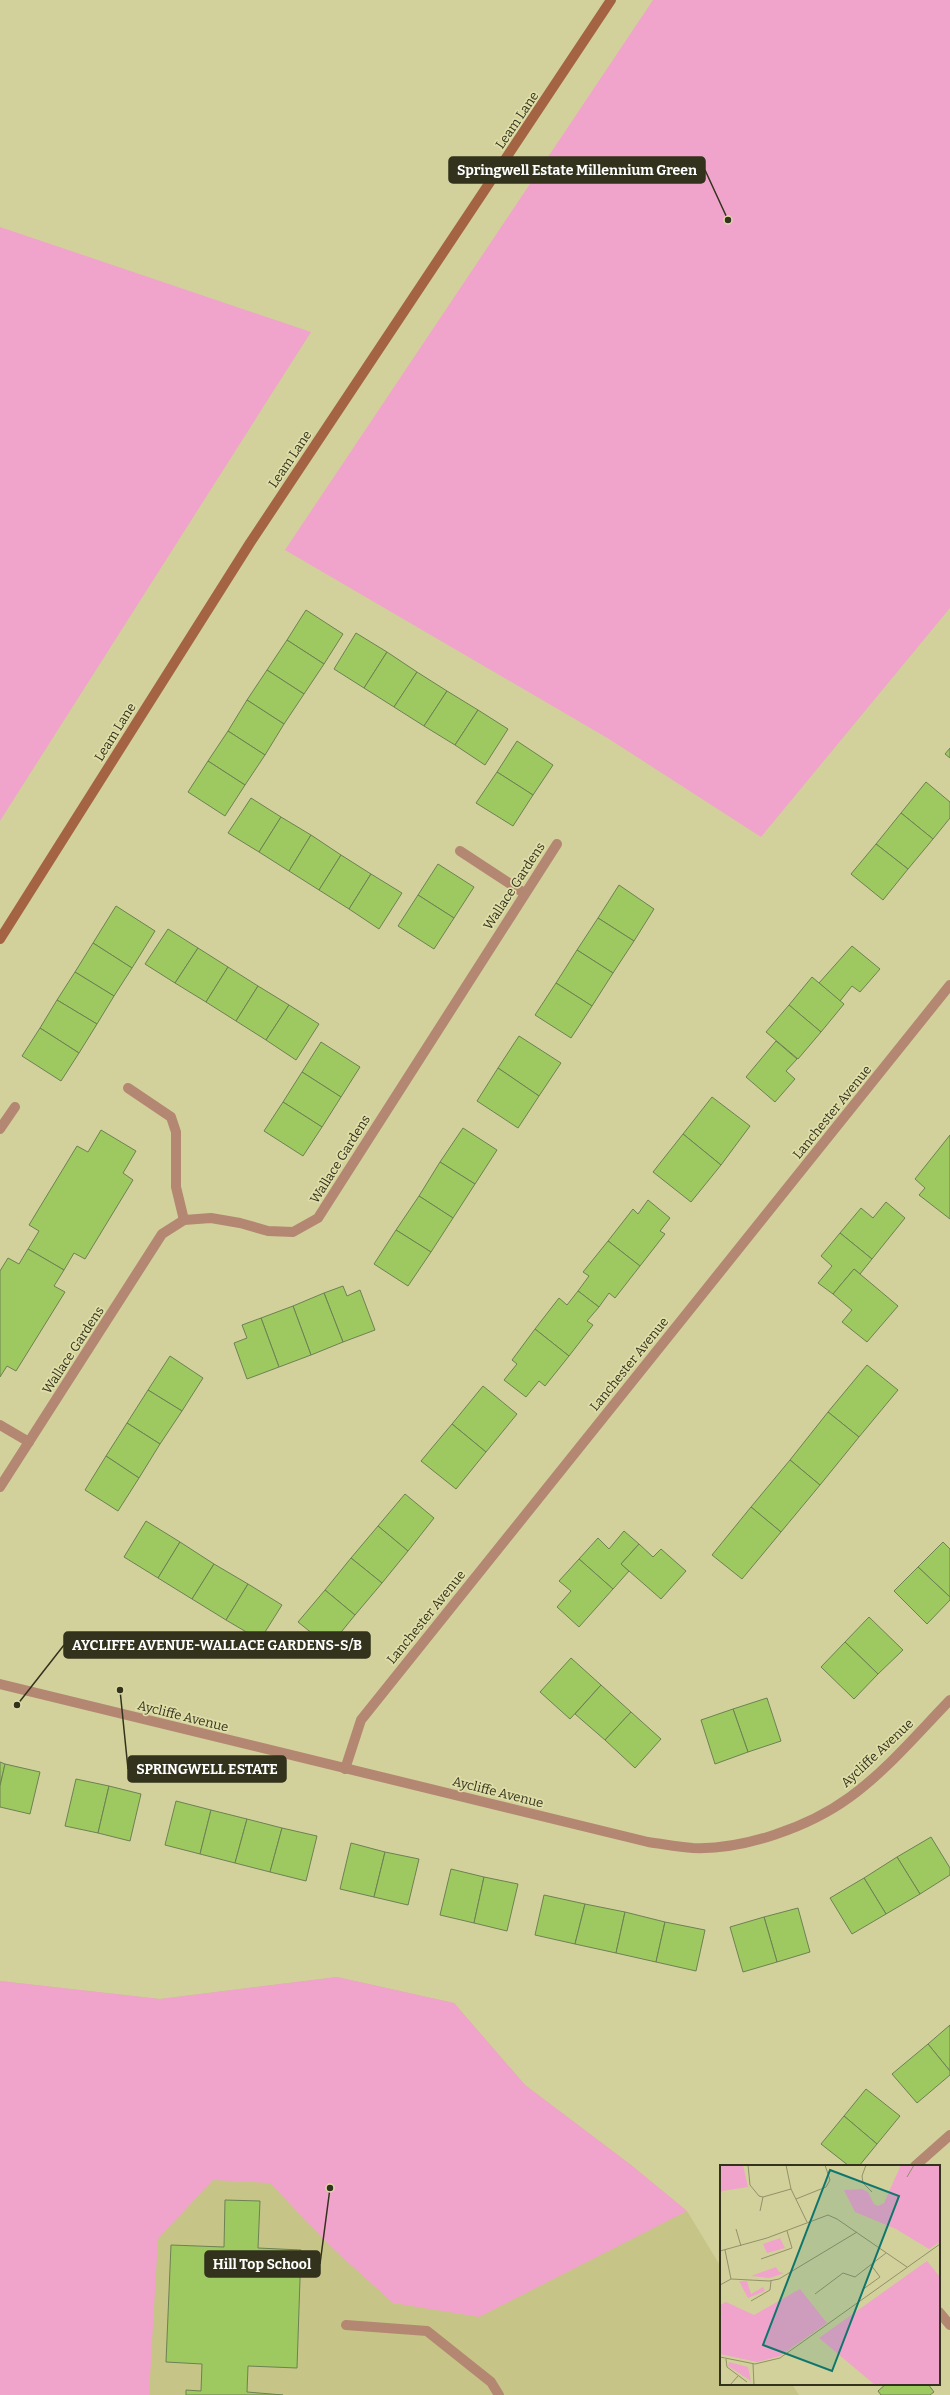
<svg xmlns="http://www.w3.org/2000/svg" width="950" height="2395" font-family="Bitter,serif">
	<rect width="100%" height="100%" fill="#d2d19b"/>
	<path fill="#c6c587" d="M 337,1977 L 454,2003 L 525,2085 L 631,2165 L 687,2211 L 721,2267 L 721,2384 L 792,2384 L 799,2395 L 0,2395 L 0,1981 L 160,1999 Z"/>
	<g fill="#f0a3cb">
		<path d="M 653,0 L 950,0 L 950,608 L 761,837 L 609,739 L 285,550 Z"/>
		<path d="M 0,227 L 311,332 L 0,821 Z"/>
		<path d="M 337,1977 L 454,2003 L 525,2085 L 631,2165 L 687,2211 L 479,2317 L 393,2303 L 332,2248 L 270,2183 L 213,2180 L 158,2239 L 149,2395 L 0,2395 L 0,1981 L 160,1999 Z"/>
	</g>
	<g fill="#9ec860" stroke="#6d8153">
		<path d="M 306,610 L 343,634 L 324,664 L 287,640 Z"/>
		<path d="M 356,633 L 387,652 L 364,688 L 334,669 Z"/>
		<path d="M 287,640 L 324,664 L 304,694 L 267,670 Z"/>
		<path d="M 387,652 L 417,672 L 394,707 L 364,688 Z"/>
		<path d="M 267,670 L 304,694 L 284,724 L 247,700 Z"/>
		<path d="M 417,672 L 447,691 L 424,726 L 394,707 Z"/>
		<path d="M 447,691 L 478,710 L 455,745 L 424,726 Z"/>
		<path d="M 247,700 L 284,724 L 265,755 L 228,731 Z"/>
		<path d="M 478,710 L 508,729 L 485,765 L 455,745 Z"/>
		<path d="M 228,731 L 265,755 L 245,785 L 208,761 Z"/>
		<path d="M 517,741 L 553,765 L 533,795 L 497,772 Z"/>
		<path d="M 950,748 L 950,758 L 945,754 Z"/>
		<path d="M 208,761 L 245,785 L 225,816 L 188,792 Z"/>
		<path d="M 497,772 L 533,795 L 513,826 L 476,803 Z"/>
		<path d="M 926,782 L 950,802 L 950,818 L 933,839 L 901,813 Z"/>
		<path d="M 251,798 L 281,817 L 259,852 L 228,833 Z"/>
		<path d="M 901,813 L 933,839 L 908,869 L 876,844 Z"/>
		<path d="M 281,817 L 311,835 L 289,871 L 259,852 Z"/>
		<path d="M 311,835 L 341,855 L 319,890 L 289,871 Z"/>
		<path d="M 876,844 L 908,869 L 883,900 L 851,874 Z"/>
		<path d="M 341,855 L 371,874 L 349,909 L 319,890 Z"/>
		<path d="M 438,864 L 474,887 L 454,918 L 418,895 Z"/>
		<path d="M 371,874 L 402,893 L 379,929 L 349,909 Z"/>
		<path d="M 619,885 L 654,909 L 634,941 L 598,918 Z"/>
		<path d="M 418,895 L 454,918 L 434,949 L 398,926 Z"/>
		<path d="M 116,906 L 155,931 L 132,968 L 93,943 Z"/>
		<path d="M 598,918 L 634,941 L 613,973 L 577,950 Z"/>
		<path d="M 168,929 L 198,948 L 175,983 L 145,964 Z"/>
		<path d="M 93,943 L 132,968 L 114,996 L 75,972 Z"/>
		<path d="M 852,946 L 880,969 L 860,992 L 852,986 L 840,1001 L 819,983 Z"/>
		<path d="M 198,948 L 228,967 L 206,1002 L 175,983 Z"/>
		<path d="M 577,950 L 613,973 L 592,1006 L 556,983 Z"/>
		<path d="M 228,967 L 258,986 L 236,1021 L 206,1002 Z"/>
		<path d="M 75,972 L 114,996 L 97,1024 L 57,1000 Z"/>
		<path d="M 812,977 L 844,1004 L 821,1032 L 789,1005 Z"/>
		<path d="M 556,983 L 592,1006 L 571,1038 L 535,1015 Z"/>
		<path d="M 258,986 L 289,1005 L 266,1040 L 236,1021 Z"/>
		<path d="M 57,1000 L 97,1024 L 79,1053 L 40,1028 Z"/>
		<path d="M 289,1005 L 319,1024 L 296,1060 L 266,1040 Z"/>
		<path d="M 789,1005 L 821,1032 L 798,1059 L 766,1032 Z"/>
		<path d="M 40,1028 L 79,1053 L 61,1081 L 22,1056 Z"/>
		<path d="M 519,1036 L 561,1063 L 539,1096 L 498,1068 Z"/>
		<path d="M 776,1041 L 797,1059 L 786,1071 L 795,1079 L 775,1102 L 746,1077 Z"/>
		<path d="M 321,1042 L 360,1067 L 341,1097 L 302,1072 Z"/>
		<path d="M 498,1068 L 539,1096 L 518,1128 L 477,1101 Z"/>
		<path d="M 302,1072 L 341,1097 L 322,1127 L 283,1102 Z"/>
		<path d="M 712,1097 L 750,1126 L 721,1165 L 683,1134 Z"/>
		<path d="M 283,1102 L 322,1127 L 303,1156 L 264,1131 Z"/>
		<path d="M 463,1128 L 497,1150 L 475,1184 L 440,1162 Z"/>
		<path d="M 101,1130 L 136,1151 L 123,1173 L 133,1180 L 85,1259 L 74,1253 L 64,1270 L 28,1249 L 39,1231 L 29,1225 L 77,1146 L 88,1152 Z"/>
		<path d="M 683,1134 L 721,1165 L 691,1202 L 653,1172 Z"/>
		<path d="M 950,1135 L 950,1219 L 919,1195 L 925,1188 L 915,1179 Z"/>
		<path d="M 440,1162 L 475,1184 L 453,1218 L 419,1196 Z"/>
		<path d="M 419,1196 L 453,1218 L 431,1252 L 396,1230 Z"/>
		<path d="M 648,1200 L 670,1218 L 660,1231 L 665,1234 L 640,1266 L 608,1241 L 633,1209 L 638,1214 Z"/>
		<path d="M 886,1202 L 905,1218 L 872,1259 L 840,1233 L 861,1208 L 873,1218 Z"/>
		<path d="M 396,1230 L 431,1252 L 408,1286 L 374,1264 Z"/>
		<path d="M 840,1233 L 872,1259 L 860,1274 L 854,1269 L 833,1294 L 818,1283 L 832,1266 L 821,1256 Z"/>
		<path d="M 608,1241 L 640,1266 L 615,1298 L 609,1293 L 599,1307 L 578,1291 L 589,1276 L 583,1272 Z"/>
		<path d="M 28,1249 L 64,1270 L 54,1286 L 65,1292 L 16,1371 L 7,1366 L 0,1377 L 0,1271 L 8,1258 L 19,1264 Z"/>
		<path d="M 854,1269 L 898,1306 L 867,1342 L 842,1322 L 852,1310 L 833,1294 Z"/>
		<path d="M 343,1286 L 347,1296 L 360,1290 L 375,1330 L 343,1342 L 324,1293 Z"/>
		<path d="M 578,1291 L 599,1307 L 587,1321 L 593,1325 L 569,1356 L 535,1329 L 559,1298 L 567,1305 Z"/>
		<path d="M 324,1293 L 343,1342 L 311,1355 L 293,1306 Z"/>
		<path d="M 293,1306 L 311,1355 L 279,1367 L 261,1318 Z"/>
		<path d="M 261,1318 L 279,1367 L 247,1379 L 234,1343 L 247,1338 L 242,1325 Z"/>
		<path d="M 535,1329 L 569,1356 L 545,1386 L 539,1381 L 526,1397 L 504,1380 L 517,1364 L 512,1360 Z"/>
		<path d="M 170,1356 L 203,1378 L 182,1411 L 148,1390 Z"/>
		<path d="M 867,1365 L 898,1390 L 859,1437 L 828,1412 Z"/>
		<path d="M 483,1386 L 517,1414 L 486,1452 L 452,1424 Z"/>
		<path d="M 148,1390 L 182,1411 L 160,1444 L 127,1423 Z"/>
		<path d="M 828,1412 L 859,1437 L 820,1485 L 790,1460 Z"/>
		<path d="M 127,1423 L 160,1444 L 139,1478 L 106,1456 Z"/>
		<path d="M 452,1424 L 486,1452 L 456,1489 L 421,1461 Z"/>
		<path d="M 106,1456 L 139,1478 L 118,1511 L 85,1490 Z"/>
		<path d="M 790,1460 L 820,1485 L 781,1532 L 751,1507 Z"/>
		<path d="M 405,1494 L 434,1518 L 408,1551 L 378,1526 Z"/>
		<path d="M 751,1507 L 781,1532 L 742,1579 L 712,1555 Z"/>
		<path d="M 146,1521 L 180,1542 L 158,1578 L 124,1557 Z"/>
		<path d="M 378,1526 L 408,1551 L 382,1583 L 351,1558 Z"/>
		<path d="M 624,1531 L 639,1544 L 621,1564 L 629,1571 L 613,1589 L 579,1559 L 598,1538 L 609,1549 Z"/>
		<path d="M 180,1542 L 214,1564 L 192,1599 L 158,1578 Z"/>
		<path d="M 943,1542 L 950,1549 L 950,1597 L 918,1567 Z"/>
		<path d="M 639,1544 L 653,1557 L 661,1549 L 686,1571 L 661,1599 L 621,1564 Z"/>
		<path d="M 351,1558 L 382,1583 L 355,1615 L 325,1590 Z"/>
		<path d="M 579,1559 L 613,1589 L 579,1627 L 557,1607 L 571,1591 L 559,1581 Z"/>
		<path d="M 214,1564 L 248,1584 L 226,1620 L 192,1599 Z"/>
		<path d="M 918,1567 L 950,1597 L 950,1600 L 927,1624 L 894,1591 Z"/>
		<path d="M 248,1584 L 282,1605 L 260,1640 L 226,1620 Z"/>
		<path d="M 325,1590 L 355,1615 L 329,1647 L 298,1622 Z"/>
		<path d="M 869,1617 L 903,1650 L 878,1674 L 845,1642 Z"/>
		<path d="M 845,1642 L 878,1674 L 854,1699 L 821,1667 Z"/>
		<path d="M 571,1658 L 601,1685 L 570,1719 L 540,1692 Z"/>
		<path d="M 601,1685 L 631,1712 L 605,1740 L 575,1714 Z"/>
		<path d="M 767,1698 L 781,1741 L 748,1752 L 733,1709 Z"/>
		<path d="M 733,1709 L 748,1752 L 715,1764 L 701,1720 Z"/>
		<path d="M 631,1712 L 661,1739 L 635,1768 L 605,1740 Z"/>
		<path d="M 0,1762 L 5,1764 L 0,1786 Z"/>
		<path d="M 5,1764 L 40,1772 L 30,1814 L 0,1807 L 0,1786 Z"/>
		<path d="M 76,1779 L 109,1786 L 98,1833 L 65,1826 Z"/>
		<path d="M 109,1786 L 141,1794 L 130,1841 L 98,1833 Z"/>
		<path d="M 176,1801 L 211,1810 L 200,1854 L 165,1845 Z"/>
		<path d="M 211,1810 L 247,1819 L 235,1863 L 200,1854 Z"/>
		<path d="M 247,1819 L 282,1828 L 270,1872 L 235,1863 Z"/>
		<path d="M 282,1828 L 317,1836 L 306,1881 L 270,1872 Z"/>
		<path d="M 931,1837 L 950,1868 L 950,1875 L 920,1894 L 897,1857 Z"/>
		<path d="M 351,1843 L 385,1852 L 374,1897 L 340,1889 Z"/>
		<path d="M 385,1852 L 419,1859 L 408,1905 L 374,1897 Z"/>
		<path d="M 897,1857 L 920,1894 L 886,1914 L 864,1878 Z"/>
		<path d="M 451,1869 L 484,1877 L 474,1923 L 440,1915 Z"/>
		<path d="M 484,1877 L 518,1884 L 507,1931 L 474,1923 Z"/>
		<path d="M 864,1878 L 886,1914 L 852,1934 L 830,1898 Z"/>
		<path d="M 544,1895 L 585,1904 L 575,1944 L 535,1935 Z"/>
		<path d="M 585,1904 L 625,1912 L 616,1953 L 575,1944 Z"/>
		<path d="M 798,1908 L 810,1952 L 777,1962 L 764,1917 Z"/>
		<path d="M 625,1912 L 665,1922 L 656,1962 L 616,1953 Z"/>
		<path d="M 764,1917 L 777,1962 L 743,1972 L 730,1927 Z"/>
		<path d="M 665,1922 L 705,1930 L 696,1971 L 656,1962 Z"/>
		<path d="M 950,2025 L 950,2071 L 928,2044 Z"/>
		<path d="M 928,2044 L 950,2071 L 950,2075 L 917,2103 L 892,2074 Z"/>
		<path d="M 866,2089 L 900,2116 L 877,2144 L 844,2116 Z"/>
		<path d="M 844,2116 L 877,2144 L 859,2166 L 849,2166 L 821,2144 Z"/>
		<path d="M 225,2200 L 260,2201 L 258,2248 L 301,2250 L 297,2368 L 248,2366 L 247,2392 L 283,2395 L 186,2395 L 186,2390 L 201,2391 L 202,2364 L 166,2362 L 171,2245 L 224,2247 Z"/>
		<path d="M 886,2384 L 928,2384 L 934,2392 L 930,2395 L 881,2395 L 878,2391 Z"/>
	</g>
	<g fill="none" stroke-linecap="round" stroke-linejoin="round">
		<g stroke="#b48772" stroke-width="10">
			<path d="M 0,1129 L 15,1107"/>
			<path d="M 0,1425 L 29,1442"/>
			<path d="M 346,2325 L 427,2331 L 491,2382 L 499,2395"/>
		</g>
		<g stroke="#b48772" stroke-width="10">
			<path d="M 460,851 L 524,893"/>
			<path d="M 128,1088 L 171,1117 L 176,1132 L 176,1187 L 184,1220"/>
			<path d="M 0,1487 L 162,1234 L 184,1220 L 211,1218 L 240,1223 L 268,1231 L 293,1232 L 318,1218 L 557,844"/>
			<path d="M 0,1684 L 648,1842 C 663,1844 679,1847 693,1848 C 744,1850 809,1827 850,1797 C 887,1770 918,1733 950,1700"/>
			<path d="M 345,1769 L 361,1720 L 950,985"/>
			<path d="M 915,2166 L 950,2135"/>
			<path d="M 939,2312 L 950,2325"/>
		</g>
		<path stroke="#a46443" stroke-width="10" d="M 0,939 L 250,543 L 611,0"/>
	</g>
	<g text-anchor="middle" dominant-baseline="central" stroke-width="3.5" stroke-linejoin="round" paint-order="stroke">
		<g font-size="13" fill="#33321d" stroke="#dfdea8">
			<text transform="translate(517 120) rotate(-56)">Leam Lane</text>
			<text transform="translate(290 459) rotate(-56)">Leam Lane</text>
			<text transform="translate(115 732) rotate(-58)">Leam Lane</text>
			<text transform="translate(514 886) rotate(-57)">Wallace Gardens</text>
			<text transform="translate(832 1112) rotate(-51)">Lanchester Avenue</text>
			<text transform="translate(340 1159) rotate(-58)">Wallace Gardens</text>
			<text transform="translate(73 1350) rotate(-57)">Wallace Gardens</text>
			<text transform="translate(629 1364) rotate(-51)">Lanchester Avenue</text>
			<text transform="translate(426 1617) rotate(-51)">Lanchester Avenue</text>
			<text transform="translate(183 1716) rotate(14)">Aycliffe Avenue</text>
			<text transform="translate(877 1753) rotate(-43)">Aycliffe Avenue</text>
			<text transform="translate(498 1792) rotate(14)">Aycliffe Avenue</text>
		</g>
	</g>
	<g transform="translate(720 2165)">
		<rect width="220" height="220" fill="#d2d19b"/>
		<path d="M 0,0 L 23,0 L 28,22 L 2,26 L 0,30 ZM 181,0 L 220,0 L 220,77 L 209,84 L 176,64 L 135,47 L 124,25 L 142,24 L 148,27 L 154,39 L 158,41 L 164,38 ZM 60,73 L 65,83 L 47,88 L 43,79 ZM 207,96 L 220,112 L 220,220 L 155,220 L 99,173 ZM 56,102 L 59,107 L 64,108 L 50,113 L 31,111 ZM 19,116 L 27,116 L 31,129 L 43,122 L 45,126 L 28,133 ZM 80,124 L 107,158 L 60,191 L 37,197 L 0,189 L 0,140 L 6,137 L 34,150 ZM 9,197 L 28,202 L 31,216 L 8,201 Z" fill="#f0a3cb"/>
		<path fill="none" stroke="#929169" stroke-width="1" d="M 28,0 L 30,20 L 39,31 L 43,32 L 71,24M 66,0 L 71,24 L 87,57M 146,0 L 142,11 L 143,18 L 152,27M 187,12 L 194,0M 76,34 L 106,22 L 110,15 L 105,0M 40,46 L 43,32M 16,64 L 21,81M 5,85 L 11,114M 0,86 L 47,73 L 108,50 L 117,54 L 187,102M 41,94 L 72,83 L 67,66M 0,120 L 11,114 L 49,116 L 59,114 L 137,67M 142,125 L 160,112 L 151,100M 95,129 L 123,108 L 135,112 L 166,88M 31,136 L 50,125 L 51,116M 0,192 L 35,199 L 60,193 L 220,79M 6,194 L 7,202 L 27,217M 33,199 L 34,220M 10,220 L 18,211"/>
		<path fill="#0f766e" fill-opacity="0.15" stroke="#0f766e" stroke-width="2" d="M 110,5 L 179,31 L 112,206 L 43,180 Z"/>
		<rect width="220" height="220" fill="none" stroke="#33321d" stroke-width="2"/>
	</g>
	<path fill="none" stroke="#33321d" stroke-width="1.5" d="M728 220L705 170M17 1705L64 1645M120 1690L128 1769M330 2188L320 2264"/>
	<g fill="#33321d" stroke="#dfdea8" stroke-width="1.5">
		<circle cx="728" cy="220" r="4"/>
		<circle cx="17" cy="1705" r="4"/>
		<circle cx="120" cy="1690" r="4"/>
		<circle cx="330" cy="2188" r="4"/>
	</g>
	<g fill="#33321d" stroke="#33321d" stroke-width="1.5">
		<rect x="449" y="157" width="256" height="26" rx="4"/>
		<rect x="64" y="1632" width="306" height="26" rx="4"/>
		<rect x="128" y="1756" width="158" height="26" rx="4"/>
		<rect x="205" y="2251" width="115" height="26" rx="4"/>
	</g>
	<g font-size="14" text-anchor="middle" font-weight="bold" fill="#fff">
		<text x="577" y="175">Springwell Estate Millennium Green</text>
		<text x="217" y="1650">AYCLIFFE AVENUE-WALLACE GARDENS-S/B</text>
		<text x="207" y="1774">SPRINGWELL ESTATE</text>
		<text x="262" y="2269">Hill Top School</text>
	</g>
</svg>
